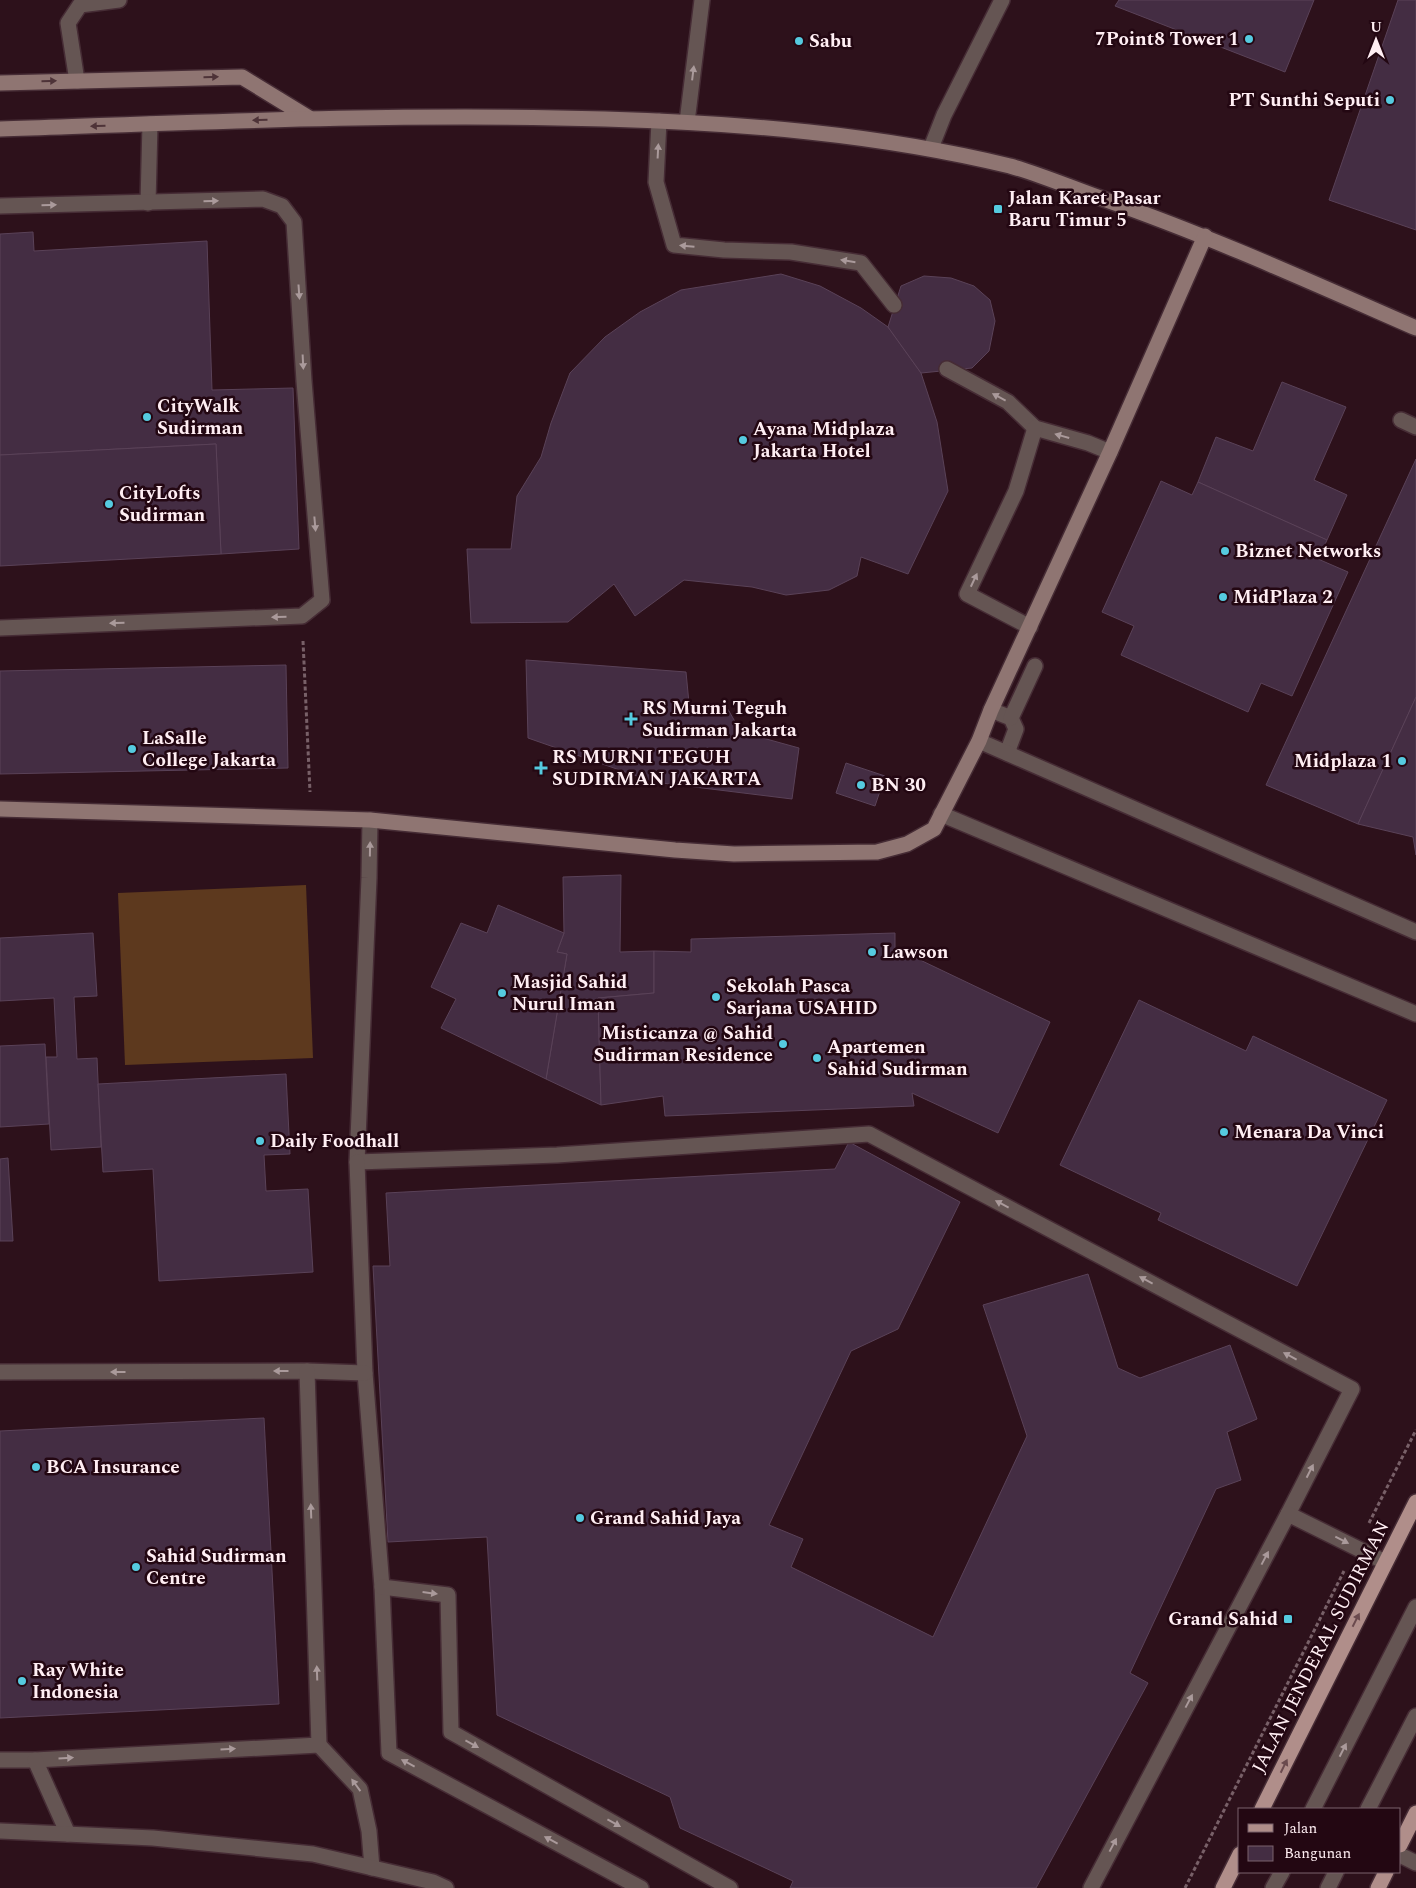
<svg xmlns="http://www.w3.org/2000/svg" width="1416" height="1888" font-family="Spectral,serif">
	<rect width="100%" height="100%" fill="#2d111b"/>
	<path fill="#5d391e" d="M 306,885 L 313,1058 L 125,1065 L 118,893 Z"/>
	<g fill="#442d43" stroke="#5a4258">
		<path d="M 1119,0 L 1314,0 L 1285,72 L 1115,6 Z"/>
		<path d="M 1398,0 L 1416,0 L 1416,230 L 1329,200 Z"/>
		<path d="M 33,232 L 34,251 L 207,241 L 212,390 L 293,388 L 299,549 L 221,554 L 216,444 L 0,455 L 0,234 Z"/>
		<path d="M 781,274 L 820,286 L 861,308 L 888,327 L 921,373 L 937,422 L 948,491 L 908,574 L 861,557 L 857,576 L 829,590 L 786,595 L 752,587 L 684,580 L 635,616 L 614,584 L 568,622 L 471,623 L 467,549 L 511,549 L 517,496 L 541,457 L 551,423 L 570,373 L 605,337 L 640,312 L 681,290 Z"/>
		<path d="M 924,276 L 951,278 L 974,286 L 990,300 L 995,321 L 989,351 L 972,368 L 921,373 L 888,327 L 901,286 Z"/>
		<path d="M 1282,382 L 1346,407 L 1314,480 L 1347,495 L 1327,540 L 1198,482 L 1216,437 L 1253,451 Z"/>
		<path d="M 216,444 L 221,554 L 0,566 L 0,455 Z"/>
		<path d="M 1416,459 L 1416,697 L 1358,824 L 1266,785 Z"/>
		<path d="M 1161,481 L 1192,495 L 1198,482 L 1327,540 L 1318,559 L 1348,572 L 1292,696 L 1261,683 L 1248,712 L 1121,655 L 1134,626 L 1102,612 Z"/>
		<path d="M 526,660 L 686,672 L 689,703 L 726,706 L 741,732 L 799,748 L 792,799 L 654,782 L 528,738 Z"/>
		<path d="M 286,665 L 288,768 L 0,774 L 0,671 Z"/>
		<path d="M 1416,697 L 1416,855 L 1413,837 L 1358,824 Z"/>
		<path d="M 846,763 L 885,776 L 875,806 L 836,793 Z"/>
		<path d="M 621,875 L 620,952 L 654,951 L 654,993 L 598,998 L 601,1105 L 546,1079 L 567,954 L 557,952 L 564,933 L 563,877 Z"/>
		<path d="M 498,905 L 564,933 L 557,952 L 567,954 L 546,1079 L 441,1028 L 456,999 L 431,987 L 461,923 L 487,933 Z"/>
		<path d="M 93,933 L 97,996 L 74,997 L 77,1059 L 97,1058 L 101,1147 L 51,1150 L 46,1057 L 57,1057 L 54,998 L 0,1001 L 0,938 Z"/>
		<path d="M 895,933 L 895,948 L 1050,1022 L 998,1133 L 912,1093 L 914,1106 L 665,1116 L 663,1096 L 601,1105 L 598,998 L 654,993 L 654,951 L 691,952 L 691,939 Z"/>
		<path d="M 1139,1000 L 1246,1051 L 1253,1036 L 1387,1100 L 1297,1286 L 1158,1220 L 1161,1213 L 1060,1165 Z"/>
		<path d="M 45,1044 L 49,1124 L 0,1127 L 0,1046 Z"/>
		<path d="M 286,1074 L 290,1154 L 264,1155 L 266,1191 L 308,1189 L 313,1272 L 159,1281 L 153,1169 L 103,1172 L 98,1084 Z"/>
		<path d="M 849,1142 L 960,1202 L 898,1329 L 851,1351 L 769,1525 L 803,1539 L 791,1567 L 933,1637 L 1027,1436 L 983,1305 L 1088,1274 L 1118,1368 L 1140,1378 L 1230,1345 L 1257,1419 L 1227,1432 L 1241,1480 L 1216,1489 L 1130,1673 L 1148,1683 L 1036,1888 L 790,1888 L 793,1881 L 680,1828 L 670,1797 L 497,1715 L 487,1537 L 388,1542 L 373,1266 L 390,1266 L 386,1193 L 835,1169 Z"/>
		<path d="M 8,1158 L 13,1241 L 0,1241 L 0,1159 Z"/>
		<path d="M 264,1418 L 279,1704 L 0,1718 L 0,1431 Z"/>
	</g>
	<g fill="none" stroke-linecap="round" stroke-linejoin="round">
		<defs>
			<g id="lane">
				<path d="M 77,81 L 68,23 L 80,5 L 119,0"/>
				<path d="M 659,121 L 656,182 L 674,245 L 724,250 L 791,252 L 861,263 L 894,305"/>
				<path d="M 931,148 L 944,115 L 1002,0"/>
				<path d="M 148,203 L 150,124"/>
				<path d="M 0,206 L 263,199 L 282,206 L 294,222 L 304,381 L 322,600 L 302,616 L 0,628"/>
				<path d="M 947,369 L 1008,402 L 1035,428 L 1088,443 L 1110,452"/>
				<path d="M 1401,420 L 1416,427"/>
				<path d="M 1030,627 L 967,594 L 1016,491 L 1035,428"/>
				<path d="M 991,710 L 1011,718 L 1016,729 L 1007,753"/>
				<path d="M 1011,718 L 1035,666"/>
				<path d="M 979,741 L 1416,932"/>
				<path d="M 941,814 L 1416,1014"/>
				<path d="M 370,820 L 369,878 L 357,1162 L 557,1155 L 869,1134 L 1352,1389 L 1288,1514"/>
				<path d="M 357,1162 L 365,1373 L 382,1587 L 389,1753 L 641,1888"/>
				<path d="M 0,1372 L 307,1371 L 365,1373"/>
				<path d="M 382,1587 L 448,1595 L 451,1732 L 730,1888"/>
				<path d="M 319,1745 L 360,1789 L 369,1831 L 372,1868"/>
				<path d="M 0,1760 L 35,1760 L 319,1745 L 307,1371"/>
				<path d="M 35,1760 L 68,1834"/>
				<path d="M 1313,1809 L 1416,1607"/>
				<path d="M 1368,1809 L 1416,1716"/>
				<path d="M 0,1831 L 153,1838 L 313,1854 L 433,1882 L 446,1888"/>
				<path d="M 1400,1855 L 1416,1863"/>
				<path d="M 1091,1888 L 1288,1514 L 1385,1562"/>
				<path d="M 1273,1888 L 1282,1872"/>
				<path d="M 1328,1888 L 1336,1872"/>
			</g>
			<path id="street" d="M 687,122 L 702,0"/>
			<g id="secondary">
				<path d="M 0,83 L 242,77 L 309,118"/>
				<path d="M 0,129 C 202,122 403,113 605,119 C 741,123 878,134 1010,166 C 1042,175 1074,189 1106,200 C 1212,237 1313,283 1416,328"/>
				<path d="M 0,809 L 370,820 L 675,850 L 734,854 L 877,852 L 907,844 L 934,829 L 979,741 L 991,710 L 1110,452 L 1205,236"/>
			</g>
			<g id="primary">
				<path d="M 1262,1809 L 1416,1502"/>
				<path d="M 1400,1845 L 1416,1813"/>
				<path d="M 1223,1888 L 1240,1854"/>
				<path d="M 1378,1888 L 1386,1872"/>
			</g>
		</defs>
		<use href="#lane" stroke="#462c35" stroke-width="18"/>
		<use href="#street" stroke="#462c35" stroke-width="18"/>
		<use href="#secondary" stroke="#462c35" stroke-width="18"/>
		<use href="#primary" stroke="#462c35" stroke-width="18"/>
		<g stroke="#786068" stroke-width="3" stroke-dasharray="4 2.5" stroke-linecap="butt">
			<path d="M 303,641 L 310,792"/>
			<path d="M 1369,1523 L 1416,1430"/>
			<path d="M 1185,1888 L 1344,1571"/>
		</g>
		<use href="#lane" stroke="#655553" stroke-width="15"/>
		<use href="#street" stroke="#655553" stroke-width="15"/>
		<use href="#secondary" stroke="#8f7572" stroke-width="15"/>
		<use href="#primary" stroke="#b08e8a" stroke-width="15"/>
	</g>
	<defs><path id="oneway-solid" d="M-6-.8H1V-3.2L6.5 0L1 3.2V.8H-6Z" transform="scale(1.25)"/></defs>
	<g fill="#aa9a9b">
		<use href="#oneway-solid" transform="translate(693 73) rotate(-83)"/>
		<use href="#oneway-solid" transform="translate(658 151) rotate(-87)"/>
		<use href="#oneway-solid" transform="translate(211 201) rotate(-2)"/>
		<use href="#oneway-solid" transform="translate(49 205) rotate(-1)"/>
		<use href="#oneway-solid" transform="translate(687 246) rotate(-175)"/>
		<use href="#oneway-solid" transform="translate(848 261) rotate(-171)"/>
		<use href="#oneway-solid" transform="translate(299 292) rotate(86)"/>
		<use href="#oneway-solid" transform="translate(303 362) rotate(87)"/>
		<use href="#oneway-solid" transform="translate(999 397) rotate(-152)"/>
		<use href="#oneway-solid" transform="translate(1062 436) rotate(-164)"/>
		<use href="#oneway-solid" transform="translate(315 524) rotate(85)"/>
		<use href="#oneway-solid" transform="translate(974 580) rotate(-65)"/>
		<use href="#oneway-solid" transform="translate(279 617) rotate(178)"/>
		<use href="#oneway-solid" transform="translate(117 623) rotate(178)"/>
		<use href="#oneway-solid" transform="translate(370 849) rotate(-89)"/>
		<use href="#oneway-solid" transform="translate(1002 1204) rotate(-152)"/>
		<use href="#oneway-solid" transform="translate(1146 1280) rotate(-152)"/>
		<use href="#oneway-solid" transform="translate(1290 1356) rotate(-152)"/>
		<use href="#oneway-solid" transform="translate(281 1371) rotate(180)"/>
		<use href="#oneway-solid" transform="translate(118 1372) rotate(180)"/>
		<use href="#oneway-solid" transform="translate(1310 1471) rotate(-63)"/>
		<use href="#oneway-solid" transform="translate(311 1511) rotate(-92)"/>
		<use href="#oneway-solid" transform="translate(1342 1540) rotate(27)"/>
		<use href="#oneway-solid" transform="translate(1265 1558) rotate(-62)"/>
		<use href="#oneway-solid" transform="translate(430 1593) rotate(7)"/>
		<use href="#oneway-solid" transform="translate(317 1673) rotate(-92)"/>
		<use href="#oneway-solid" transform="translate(1189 1701) rotate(-62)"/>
		<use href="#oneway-solid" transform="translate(472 1744) rotate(29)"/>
		<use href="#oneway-solid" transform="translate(228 1749) rotate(-3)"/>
		<use href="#oneway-solid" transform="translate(1343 1750) rotate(-63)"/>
		<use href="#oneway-solid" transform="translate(66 1758) rotate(-3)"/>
		<use href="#oneway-solid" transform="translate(408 1763) rotate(-152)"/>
		<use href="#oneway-solid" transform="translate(356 1785) rotate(-126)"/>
		<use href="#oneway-solid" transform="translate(614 1823) rotate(29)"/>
		<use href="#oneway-solid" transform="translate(551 1840) rotate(-152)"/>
		<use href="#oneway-solid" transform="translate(1113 1845) rotate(-62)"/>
	</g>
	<g fill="#4e3338">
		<use href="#oneway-solid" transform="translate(211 77) rotate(-1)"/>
		<use href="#oneway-solid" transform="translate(49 81) rotate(-1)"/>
		<use href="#oneway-solid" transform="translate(260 120) rotate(178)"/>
		<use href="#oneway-solid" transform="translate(98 126) rotate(178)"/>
	</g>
	<g fill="#6a4a4e">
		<use href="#oneway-solid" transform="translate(1356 1620) rotate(-63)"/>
		<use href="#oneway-solid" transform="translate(1284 1766) rotate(-64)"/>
	</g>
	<g fill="#55cadf" stroke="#230712" stroke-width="2">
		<circle cx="1249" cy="39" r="5"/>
		<circle cx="799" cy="41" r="5"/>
		<circle cx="1390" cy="100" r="5"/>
		<rect x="993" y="204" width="10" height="10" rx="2.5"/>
		<circle cx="147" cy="417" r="5"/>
		<circle cx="743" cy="440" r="5"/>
		<circle cx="109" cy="504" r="5"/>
		<circle cx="1225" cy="551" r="5"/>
		<circle cx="1223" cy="597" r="5"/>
		<path d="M628.5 711.5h5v5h5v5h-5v5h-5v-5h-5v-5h5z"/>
		<circle cx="132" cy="749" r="5"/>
		<circle cx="1402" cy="761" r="5"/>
		<path d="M538.5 760.5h5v5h5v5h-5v5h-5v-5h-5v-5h5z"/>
		<circle cx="861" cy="785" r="5"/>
		<circle cx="872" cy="952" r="5"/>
		<circle cx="502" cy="993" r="5"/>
		<circle cx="716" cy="997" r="5"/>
		<circle cx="783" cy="1044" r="5"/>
		<circle cx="817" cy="1058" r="5"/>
		<circle cx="1224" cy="1132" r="5"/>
		<circle cx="260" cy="1141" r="5"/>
		<circle cx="36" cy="1467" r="5"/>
		<circle cx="580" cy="1518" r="5"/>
		<circle cx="136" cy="1567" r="5"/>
		<rect x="1283" y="1614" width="10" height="10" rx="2.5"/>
		<circle cx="22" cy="1681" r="5"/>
	</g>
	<g text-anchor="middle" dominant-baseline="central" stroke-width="5" stroke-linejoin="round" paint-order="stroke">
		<g font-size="19" font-weight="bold" fill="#ffeef3" stroke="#230712" text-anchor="start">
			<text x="1239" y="39" text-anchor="end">7Point8 Tower 1</text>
			<text x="809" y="41">Sabu</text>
			<text x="1380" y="100" text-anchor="end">PT Sunthi Seputi</text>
			<text x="1008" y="198">Jalan Karet Pasar<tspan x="1008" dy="22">Baru Timur 5</tspan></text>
			<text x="157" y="406">CityWalk<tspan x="157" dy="22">Sudirman</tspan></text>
			<text x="753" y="429">Ayana Midplaza<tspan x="753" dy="22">Jakarta Hotel</tspan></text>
			<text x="119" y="493">CityLofts<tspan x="119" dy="22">Sudirman</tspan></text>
			<text x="1235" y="551">Biznet Networks</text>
			<text x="1233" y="597">MidPlaza 2</text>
			<text x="642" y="708">RS Murni Teguh<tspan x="642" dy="22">Sudirman Jakarta</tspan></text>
			<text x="142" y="738">LaSalle<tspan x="142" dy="22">College Jakarta</tspan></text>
			<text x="552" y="757">RS MURNI TEGUH<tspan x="552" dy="22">SUDIRMAN JAKARTA</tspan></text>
			<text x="1392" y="761" text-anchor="end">Midplaza 1</text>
			<text x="871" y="785">BN 30</text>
			<text x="882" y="952">Lawson</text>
			<text x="512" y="982">Masjid Sahid<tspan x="512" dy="22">Nurul Iman</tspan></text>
			<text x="726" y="986">Sekolah Pasca<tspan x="726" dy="22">Sarjana USAHID</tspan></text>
			<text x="773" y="1033" text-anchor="end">Misticanza @ Sahid<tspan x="773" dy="22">Sudirman Residence</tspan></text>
			<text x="827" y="1047">Apartemen<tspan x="827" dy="22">Sahid Sudirman</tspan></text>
			<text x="1234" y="1132">Menara Da Vinci</text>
			<text x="270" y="1141">Daily Foodhall</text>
			<text x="46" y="1467">BCA Insurance</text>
			<text x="590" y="1518">Grand Sahid Jaya</text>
			<text x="146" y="1556">Sahid Sudirman<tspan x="146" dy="22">Centre</tspan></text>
			<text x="1278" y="1619" text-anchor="end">Grand Sahid</text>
			<text x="32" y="1670">Ray White<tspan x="32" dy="22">Indonesia</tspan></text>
		</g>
		<g font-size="19" fill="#ffeef3" stroke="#230712">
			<text transform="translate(1321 1647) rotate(-63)">JALAN JENDERAL SUDIRMAN</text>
		</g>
	</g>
	<rect x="1238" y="1808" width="162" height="65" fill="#230712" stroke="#7b636c"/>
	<rect x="1248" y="1824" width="25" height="8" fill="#b08e8a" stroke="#7b636c"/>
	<text x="1284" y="1833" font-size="15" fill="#ffeef3">Jalan</text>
	<rect x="1248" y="1846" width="25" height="15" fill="#442d43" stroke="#7b636c"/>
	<text x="1284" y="1858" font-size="15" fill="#ffeef3">Bangunan</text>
	<g transform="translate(1376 40)" stroke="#230712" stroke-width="4" paint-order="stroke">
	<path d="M0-4L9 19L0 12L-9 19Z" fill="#ffeef3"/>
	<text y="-8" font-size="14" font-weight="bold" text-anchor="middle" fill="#ffeef3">U</text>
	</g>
</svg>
